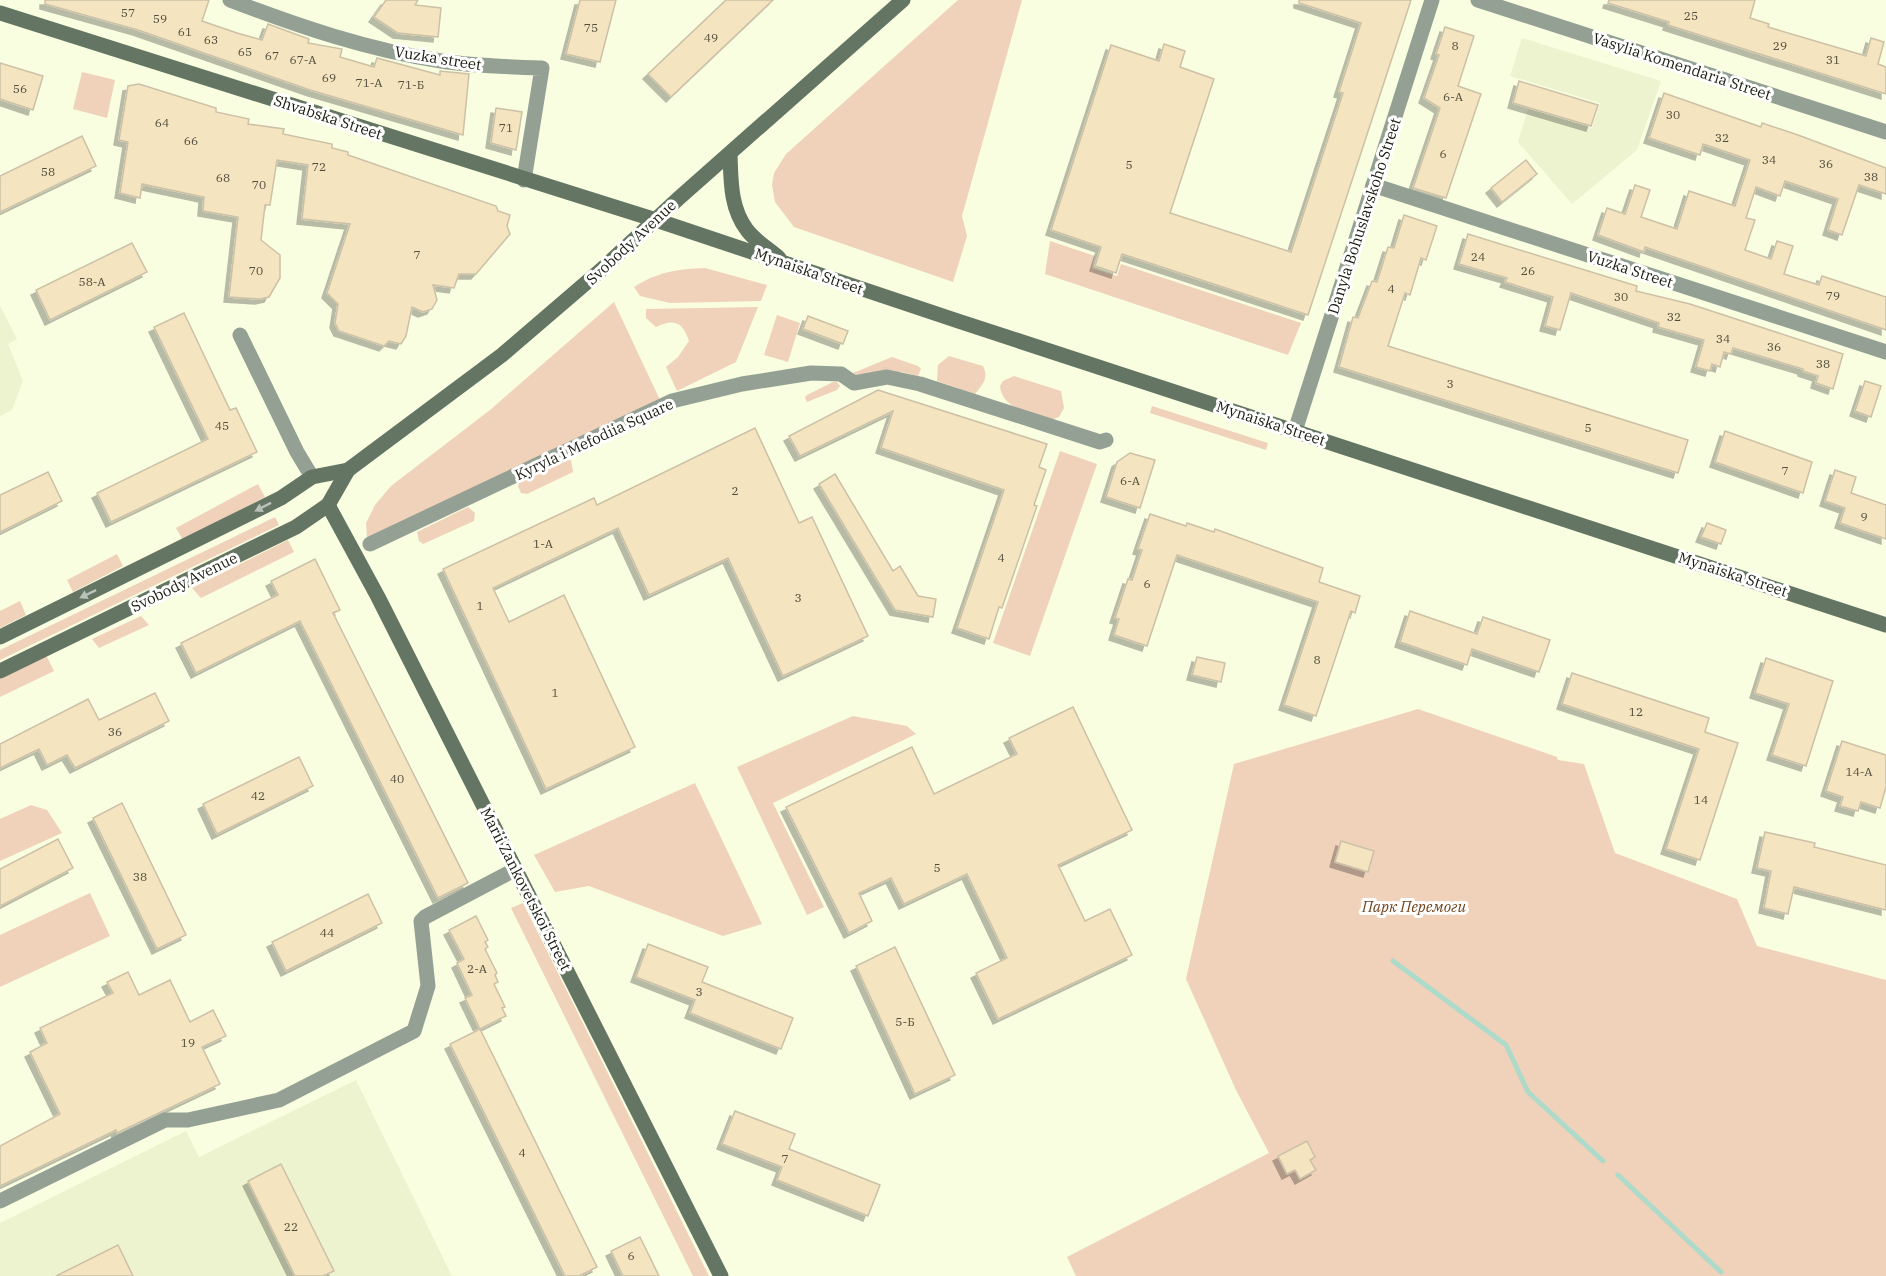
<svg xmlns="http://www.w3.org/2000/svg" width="1886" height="1276" font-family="'IBM Plex Serif',serif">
	<defs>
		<filter id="shadow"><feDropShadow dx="-5" dy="5" stdDeviation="0" flood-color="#0004"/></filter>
	</defs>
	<rect width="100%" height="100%" fill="#f9fee1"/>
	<g fill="#edf3cf">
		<path d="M 1522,38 L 1661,81 L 1637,150 L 1572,204 L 1518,142 L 1528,109 L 1592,128 L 1600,103 L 1510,76 Z"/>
		<path d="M 0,306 L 17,339 L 8,344 L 23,381 L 12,410 L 0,416 Z"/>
		<path d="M 356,1080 L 452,1276 L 0,1276 L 0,1223 L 186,1131 L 199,1157 Z"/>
	</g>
	<g fill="#f0d1ba">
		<path d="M 958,0 L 1022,0 L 962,216 L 967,236 L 953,282 L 794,227 L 775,202 L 772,185 L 774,173 L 786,154 Z"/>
		<path d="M 82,72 L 115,80 L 107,118 L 73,109 Z"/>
		<path d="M 1050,241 L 1095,256 L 1092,268 L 1117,276 L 1121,264 L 1301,323 L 1288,355 L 1045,274 Z"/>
		<path d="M 705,268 L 767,285 L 761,301 L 670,303 L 640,296 L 634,287 C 657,272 678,269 705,268 Z"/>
		<path d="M 614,302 L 660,400 L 367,538 L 366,523 L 375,505 L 391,486 L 490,410 Z"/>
		<path d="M 758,307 L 736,362 L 677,391 L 666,367 L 678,357 L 689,341 C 683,322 674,318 656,327 L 646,318 L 646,309 Z"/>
		<path d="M 777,315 L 800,323 L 788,362 L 764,355 Z"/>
		<path d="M 949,356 L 983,366 C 989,378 983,384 975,394 L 937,381 L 938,365 Z"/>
		<path d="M 892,357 L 918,366 L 921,369 L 918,376 L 902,372 L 854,375 L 853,373 Z"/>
		<path d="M 1014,376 L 1061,391 L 1064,408 L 1059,417 L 1051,420 C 1030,413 1003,410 1000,386 L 1003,381 Z"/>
		<path d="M 833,382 L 837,382 L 840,386 L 837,390 L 807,402 L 805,397 L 807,395 Z"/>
		<path d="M 1152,406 L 1268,443 L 1266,450 L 1150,413 Z"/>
		<path d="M 1060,451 L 1097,464 L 1030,656 L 993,643 Z"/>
		<path d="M 571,460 L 573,472 L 527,494 L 521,493 L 518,486 L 520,481 L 562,461 Z"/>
		<path d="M 258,484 L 265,497 L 183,540 L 176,528 Z"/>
		<path d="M 468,507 L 475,513 L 474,521 L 423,544 L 419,541 L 417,532 Z"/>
		<path d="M 275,517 L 279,525 L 0,660 L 0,650 Z"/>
		<path d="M 288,540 L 294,552 L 201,598 L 192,588 Z"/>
		<path d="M 117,554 L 123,566 L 73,592 L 67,580 Z"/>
		<path d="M 20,601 L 26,615 L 0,628 L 0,611 Z"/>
		<path d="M 141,616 L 149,625 L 99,648 L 92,639 Z"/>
		<path d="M 46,655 L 54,671 L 0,697 L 0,678 Z"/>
		<path d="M 1418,709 L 1557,757 L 1558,760 L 1584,764 L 1615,853 L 1737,899 L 1757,946 L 1886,980 L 1886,1276 L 1076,1276 L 1067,1257 L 1269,1153 L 1236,1090 L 1186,979 L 1234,764 Z"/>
		<path d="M 853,716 L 907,726 L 916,734 L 773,803 L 824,907 L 807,915 L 737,767 Z"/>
		<path d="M 695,783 L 762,924 L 723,936 L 589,886 L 555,892 L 534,855 Z"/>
		<path d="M 31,805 L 47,810 L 62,833 L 0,861 L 0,819 Z"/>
		<path d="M 90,893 L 110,936 L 0,987 L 0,935 Z"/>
		<path d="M 523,903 L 709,1276 L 693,1276 L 511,908 Z"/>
	</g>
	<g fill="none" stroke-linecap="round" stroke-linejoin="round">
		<g stroke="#aedaca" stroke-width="5">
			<path d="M 1393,961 L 1506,1045 L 1528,1092 L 1603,1161"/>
			<path d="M 1618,1175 L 1721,1272"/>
		</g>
	</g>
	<g fill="#f4e4bf" stroke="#ccc1a7" stroke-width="1.5" filter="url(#shadow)">
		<path d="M 45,0 L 209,0 L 202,21 L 237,33 L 262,40 L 268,24 L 309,39 L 308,43 L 342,49 L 340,57 L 374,67 L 377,58 L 440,75 L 440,71 L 469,74 L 463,135 L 310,90 L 138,30 L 45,4 Z"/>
		<path d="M 386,0 L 418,0 L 415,5 L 441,8 L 438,37 L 398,33 L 374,17 Z"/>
		<path d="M 580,0 L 616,0 L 600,62 L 566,54 Z"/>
		<path d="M 726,0 L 773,0 L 671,97 L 648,74 Z"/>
		<path d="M 1299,0 L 1411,0 L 1308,315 L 1122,254 L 1116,273 L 1095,266 L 1101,247 L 1051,230 L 1111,45 L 1159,61 L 1164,44 L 1185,51 L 1180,67 L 1214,79 L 1170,213 L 1291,252 L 1343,93 L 1339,92 L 1361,23 L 1299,3 Z"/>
		<path d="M 1609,0 L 1755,0 L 1750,18 L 1769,24 L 1768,27 L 1866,56 L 1871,38 L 1884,42 L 1878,64 L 1886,67 L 1886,94 L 1668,25 L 1669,22 L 1608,3 Z"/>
		<path d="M 1445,27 L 1474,36 L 1458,86 L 1481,94 L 1446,198 L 1413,188 L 1440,108 L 1424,98 L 1439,55 L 1436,54 Z"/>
		<path d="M 0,63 L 43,76 L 33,110 L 0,99 Z"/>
		<path d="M 1519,81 L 1598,105 L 1591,126 L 1513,103 Z"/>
		<path d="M 139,84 L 216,108 L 216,112 L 249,119 L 248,124 L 284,129 L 283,134 L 332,144 L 332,148 L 348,152 L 348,155 L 496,206 L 498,211 L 510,215 L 507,226 L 510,234 L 476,274 L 459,274 L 454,288 L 433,285 L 437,300 L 432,309 L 423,312 L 412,307 L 406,336 L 401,344 L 389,341 L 384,346 L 339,331 L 335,323 L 338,304 L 327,293 L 350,224 L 302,219 L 308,165 L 277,160 L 270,205 L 265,205 L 261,240 L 280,255 L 280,278 L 269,297 L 260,299 L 229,297 L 238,217 L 203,211 L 204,197 L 142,184 L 140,198 L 120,193 L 128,142 L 119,140 L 128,86 Z"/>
		<path d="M 1664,93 L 1761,127 L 1762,123 L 1798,135 L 1886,168 L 1886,194 L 1859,185 L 1842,235 L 1828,230 L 1838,199 L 1785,181 L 1780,196 L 1756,187 L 1746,218 L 1755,220 L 1745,250 L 1771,259 L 1777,241 L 1793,246 L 1784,274 L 1819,285 L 1822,276 L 1886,297 L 1886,330 L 1645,247 L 1644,252 L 1598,235 L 1607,208 L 1625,214 L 1635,185 L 1650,190 L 1641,217 L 1677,229 L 1689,191 L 1735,206 L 1750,160 L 1703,144 L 1700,155 L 1649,138 Z"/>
		<path d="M 496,108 L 522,112 L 516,150 L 491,143 Z"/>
		<path d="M 82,136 L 96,166 L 0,212 L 0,176 Z"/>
		<path d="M 1526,160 L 1537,174 L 1502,202 L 1491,188 Z"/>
		<path d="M 1404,215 L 1437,226 L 1426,260 L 1421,258 L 1410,295 L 1405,293 L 1388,346 L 1688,440 L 1678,473 L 1339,367 L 1353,317 L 1358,318 L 1372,281 L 1377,282 L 1388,247 L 1394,248 Z"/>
		<path d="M 1468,234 L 1637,286 L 1636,291 L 1690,304 L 1843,354 L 1833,389 L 1816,383 L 1818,376 L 1803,371 L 1803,369 L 1733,348 L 1731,354 L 1724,352 L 1720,367 L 1712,364 L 1710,371 L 1696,367 L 1704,340 L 1658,327 L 1659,323 L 1571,293 L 1560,330 L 1545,326 L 1553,297 L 1505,282 L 1507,278 L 1459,264 Z"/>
		<path d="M 132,243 L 147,272 L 50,320 L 36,290 Z"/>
		<path d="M 184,313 L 230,410 L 236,408 L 257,452 L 111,522 L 97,493 L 208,439 L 154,327 Z"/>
		<path d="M 808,316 L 848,331 L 843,344 L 803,329 Z"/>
		<path d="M 1865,381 L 1881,386 L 1871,417 L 1855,411 Z"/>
		<path d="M 878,390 L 1047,444 L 1039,467 L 1046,470 L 1034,505 L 1037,506 L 1002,608 L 999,607 L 989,639 L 957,628 L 1004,490 L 881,448 L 893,411 L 800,456 L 789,436 Z"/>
		<path d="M 755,428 L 799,523 L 812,517 L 868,636 L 783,676 L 728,558 L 649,595 L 618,528 L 493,588 L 509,622 L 564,595 L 635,747 L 546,789 L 443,569 L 594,498 L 597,505 Z"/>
		<path d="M 1725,431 L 1812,462 L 1803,493 L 1715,462 Z"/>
		<path d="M 1130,453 L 1155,460 L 1140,508 L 1106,497 L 1117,462 Z"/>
		<path d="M 1835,470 L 1856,477 L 1851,493 L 1886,505 L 1886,539 L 1840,523 L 1845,508 L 1825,501 Z"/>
		<path d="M 48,472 L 62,501 L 0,532 L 0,495 Z"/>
		<path d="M 835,474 L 893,571 L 900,566 L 918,596 L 936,599 L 933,617 L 895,610 L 819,484 Z"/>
		<path d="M 1150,514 L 1186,526 L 1187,523 L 1214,532 L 1215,529 L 1323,568 L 1319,582 L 1360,596 L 1355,613 L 1351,611 L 1316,716 L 1284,705 L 1318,602 L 1177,555 L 1147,646 L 1114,635 L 1119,619 L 1115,618 L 1128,579 L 1132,580 L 1142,550 L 1138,549 Z"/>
		<path d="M 1707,523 L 1726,530 L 1721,544 L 1701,537 Z"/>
		<path d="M 315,559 L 340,610 L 333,613 L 468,883 L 438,898 L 300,621 L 196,673 L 181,643 L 278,595 L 271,581 Z"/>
		<path d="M 1410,611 L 1477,634 L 1483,617 L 1550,640 L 1539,672 L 1472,649 L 1467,665 L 1400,642 Z"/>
		<path d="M 1197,657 L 1225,663 L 1221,682 L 1192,675 Z"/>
		<path d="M 1766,658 L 1833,681 L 1806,766 L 1772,755 L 1789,704 L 1755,693 Z"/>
		<path d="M 1572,673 L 1709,718 L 1705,732 L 1738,743 L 1700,860 L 1666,849 L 1699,749 L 1562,704 Z"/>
		<path d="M 155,693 L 169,721 L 75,768 L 67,755 L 47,765 L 39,749 L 0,768 L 0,744 L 88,699 L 99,720 Z"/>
		<path d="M 1073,707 L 1132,830 L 1058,865 L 1085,921 L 1110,909 L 1132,955 L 998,1019 L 976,973 L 1007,958 L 967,874 L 904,904 L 891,878 L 859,893 L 872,921 L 849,933 L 786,807 L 912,747 L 934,794 L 1017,754 L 1009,738 Z"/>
		<path d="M 1842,741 L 1886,755 L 1886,787 L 1880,808 L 1861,802 L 1858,811 L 1840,806 L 1843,797 L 1826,791 Z"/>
		<path d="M 299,757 L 313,786 L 217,834 L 203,804 Z"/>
		<path d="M 122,803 L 186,935 L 157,949 L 93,818 Z"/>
		<path d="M 1765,832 L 1815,843 L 1814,847 L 1886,865 L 1886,910 L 1794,887 L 1788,914 L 1764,908 L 1771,871 L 1757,868 Z"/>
		<path d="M 58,839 L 73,868 L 0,906 L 0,869 Z"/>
		<path d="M 1341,841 L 1374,851 L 1368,872 L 1335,862 Z"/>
		<path d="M 368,894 L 382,923 L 286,971 L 272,942 Z"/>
		<path d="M 476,916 L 488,940 L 485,942 L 488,947 L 485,949 L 497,973 L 495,975 L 498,982 L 494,984 L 505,1007 L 502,1008 L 506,1016 L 480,1029 L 465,998 L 472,995 L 457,963 L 464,959 L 449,930 Z"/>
		<path d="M 648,944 L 708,967 L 702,982 L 793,1018 L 781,1049 L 690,1013 L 695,1000 L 636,977 Z"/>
		<path d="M 895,947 L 955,1075 L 915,1094 L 856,966 Z"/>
		<path d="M 128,972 L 139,995 L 170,980 L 190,1022 L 213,1010 L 226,1036 L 202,1047 L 220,1084 L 117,1133 L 116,1130 L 0,1186 L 0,1146 L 60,1114 L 30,1052 L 47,1043 L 40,1028 L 113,993 L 107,982 Z"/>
		<path d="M 480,1029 L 597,1267 L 579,1276 L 565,1276 L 450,1044 Z"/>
		<path d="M 735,1111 L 795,1134 L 789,1149 L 880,1185 L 868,1216 L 777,1180 L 782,1167 L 722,1144 Z"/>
		<path d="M 1307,1141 L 1315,1157 L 1310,1160 L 1316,1170 L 1300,1179 L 1295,1170 L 1287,1174 L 1278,1156 Z"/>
		<path d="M 281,1164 L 334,1271 L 323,1276 L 295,1276 L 248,1181 Z"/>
		<path d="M 640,1237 L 659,1276 L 623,1276 L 611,1251 Z"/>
		<path d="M 118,1245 L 133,1276 L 56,1276 Z"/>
	</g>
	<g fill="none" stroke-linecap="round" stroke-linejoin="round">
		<g stroke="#94a093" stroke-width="15">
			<path d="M 230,0 C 298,26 368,50 441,61 C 474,66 508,67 542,68 L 524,180"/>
			<path d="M 1478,0 L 1886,132"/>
			<path d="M 1373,185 L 1886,352"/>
			<path d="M 240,335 L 297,452 L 312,477"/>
			<path d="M 1295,431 L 1432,0"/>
			<path d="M 370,544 L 672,401 L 742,384 L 811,373 L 841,374 L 854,383 L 887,377 L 920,384 L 1100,442 L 1106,440"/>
			<path d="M 0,1201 L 165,1120 L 188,1120 L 279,1100 L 414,1031 L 428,986 L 421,921 L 425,917 L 516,869"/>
		</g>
		<g stroke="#647563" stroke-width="15">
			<path d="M 0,13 L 656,220 L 958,321 L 1886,625"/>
			<path d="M 730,154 C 731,180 730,208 747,230 C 755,241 769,249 779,258"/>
			<path d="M 328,505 L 378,597 L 721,1276"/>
			<path d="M 0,637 L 281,498 L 312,477 L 348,470 L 502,355 L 601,270 L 679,198 L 903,0"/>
			<path d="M 0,671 L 296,527 L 328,505 L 348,470"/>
		</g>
	</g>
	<defs><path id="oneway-solid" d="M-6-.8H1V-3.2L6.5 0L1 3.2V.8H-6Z" transform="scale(1.5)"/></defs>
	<g fill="#b9c1b9">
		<use href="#oneway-solid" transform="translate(263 507) rotate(153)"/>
		<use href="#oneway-solid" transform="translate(88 594) rotate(154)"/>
	</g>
	<g text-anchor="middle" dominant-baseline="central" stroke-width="6" stroke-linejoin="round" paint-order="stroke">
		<g font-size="12" fill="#504d3c">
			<text x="128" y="12">57</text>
			<text x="1691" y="15">25</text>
			<text x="160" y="18">59</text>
			<text x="591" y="27">75</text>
			<text x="185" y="31">61</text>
			<text x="711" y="37">49</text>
			<text x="211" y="39">63</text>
			<text x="1455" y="45">8</text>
			<text x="1780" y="45">29</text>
			<text x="245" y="51">65</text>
			<text x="272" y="55">67</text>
			<text x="303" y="59">67-А</text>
			<text x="1833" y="59">31</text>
			<text x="329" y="77">69</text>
			<text x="369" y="82">71-А</text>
			<text x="411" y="84">71-Б</text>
			<text x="20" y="88">56</text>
			<text x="1453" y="96">6-А</text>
			<text x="1673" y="114">30</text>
			<text x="162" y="122">64</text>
			<text x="506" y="127">71</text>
			<text x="1722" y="137">32</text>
			<text x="191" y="140">66</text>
			<text x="1443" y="153">6</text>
			<text x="1769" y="159">34</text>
			<text x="1826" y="163">36</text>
			<text x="1129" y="164">5</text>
			<text x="319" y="166">72</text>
			<text x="48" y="171">58</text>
			<text x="1871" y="176">38</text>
			<text x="223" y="177">68</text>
			<text x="259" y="184">70</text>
			<text x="417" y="254">7</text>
			<text x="1478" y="256">24</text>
			<text x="256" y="270">70</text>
			<text x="1528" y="270">26</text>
			<text x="92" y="281">58-А</text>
			<text x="1391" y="288">4</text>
			<text x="1833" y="295">79</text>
			<text x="1621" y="296">30</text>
			<text x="1674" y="316">32</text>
			<text x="1723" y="338">34</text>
			<text x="1774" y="346">36</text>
			<text x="1823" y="363">38</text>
			<text x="1450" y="383">3</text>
			<text x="222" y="425">45</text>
			<text x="1588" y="427">5</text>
			<text x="1785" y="470">7</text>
			<text x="1130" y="480">6-А</text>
			<text x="735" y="490">2</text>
			<text x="1864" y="516">9</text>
			<text x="543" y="543">1-А</text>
			<text x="1001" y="557">4</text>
			<text x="1147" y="583">6</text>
			<text x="798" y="597">3</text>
			<text x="480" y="605">1</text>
			<text x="1317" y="659">8</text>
			<text x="555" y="692">1</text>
			<text x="1636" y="711">12</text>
			<text x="115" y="731">36</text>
			<text x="1859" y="771">14-А</text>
			<text x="397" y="778">40</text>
			<text x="258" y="795">42</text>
			<text x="1701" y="799">14</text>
			<text x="937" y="867">5</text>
			<text x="140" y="876">38</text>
			<text x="327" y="932">44</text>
			<text x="477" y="968">2-А</text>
			<text x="699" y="991">3</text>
			<text x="905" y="1021">5-Б</text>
			<text x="188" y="1042">19</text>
			<text x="522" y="1152">4</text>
			<text x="785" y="1158">7</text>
			<text x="291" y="1226">22</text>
			<text x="631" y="1255">6</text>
		</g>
		<g font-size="15" fill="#1a1b11" stroke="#fff">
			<text transform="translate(438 58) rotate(9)">Vuzka street</text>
			<text transform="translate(1682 66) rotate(18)">Vasylia Komendaria Street</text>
			<text transform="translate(328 117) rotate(18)">Shvabska Street</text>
			<text transform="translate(1364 216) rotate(-72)">Danyla Bohuslavskoho Street</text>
			<text transform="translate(631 242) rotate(-43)">Svobody Avenue</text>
			<text transform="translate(1630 269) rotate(18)">Vuzka Street</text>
			<text transform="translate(809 271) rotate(19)">Mynaiska Street</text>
			<text transform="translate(1271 423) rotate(18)">Mynaiska Street</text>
			<text transform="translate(594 439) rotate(-25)">Kyryla i Mefodiia Square</text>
			<text transform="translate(1733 574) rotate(18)">Mynaiska Street</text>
			<text transform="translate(184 582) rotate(-26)">Svobody Avenue</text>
			<text transform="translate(526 889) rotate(63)">Marii Zankovetskoi Street</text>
		</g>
		<g font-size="15" font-style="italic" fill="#71451e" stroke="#fff">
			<text x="1414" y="906">Парк Перемоги</text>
		</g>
	</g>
</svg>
